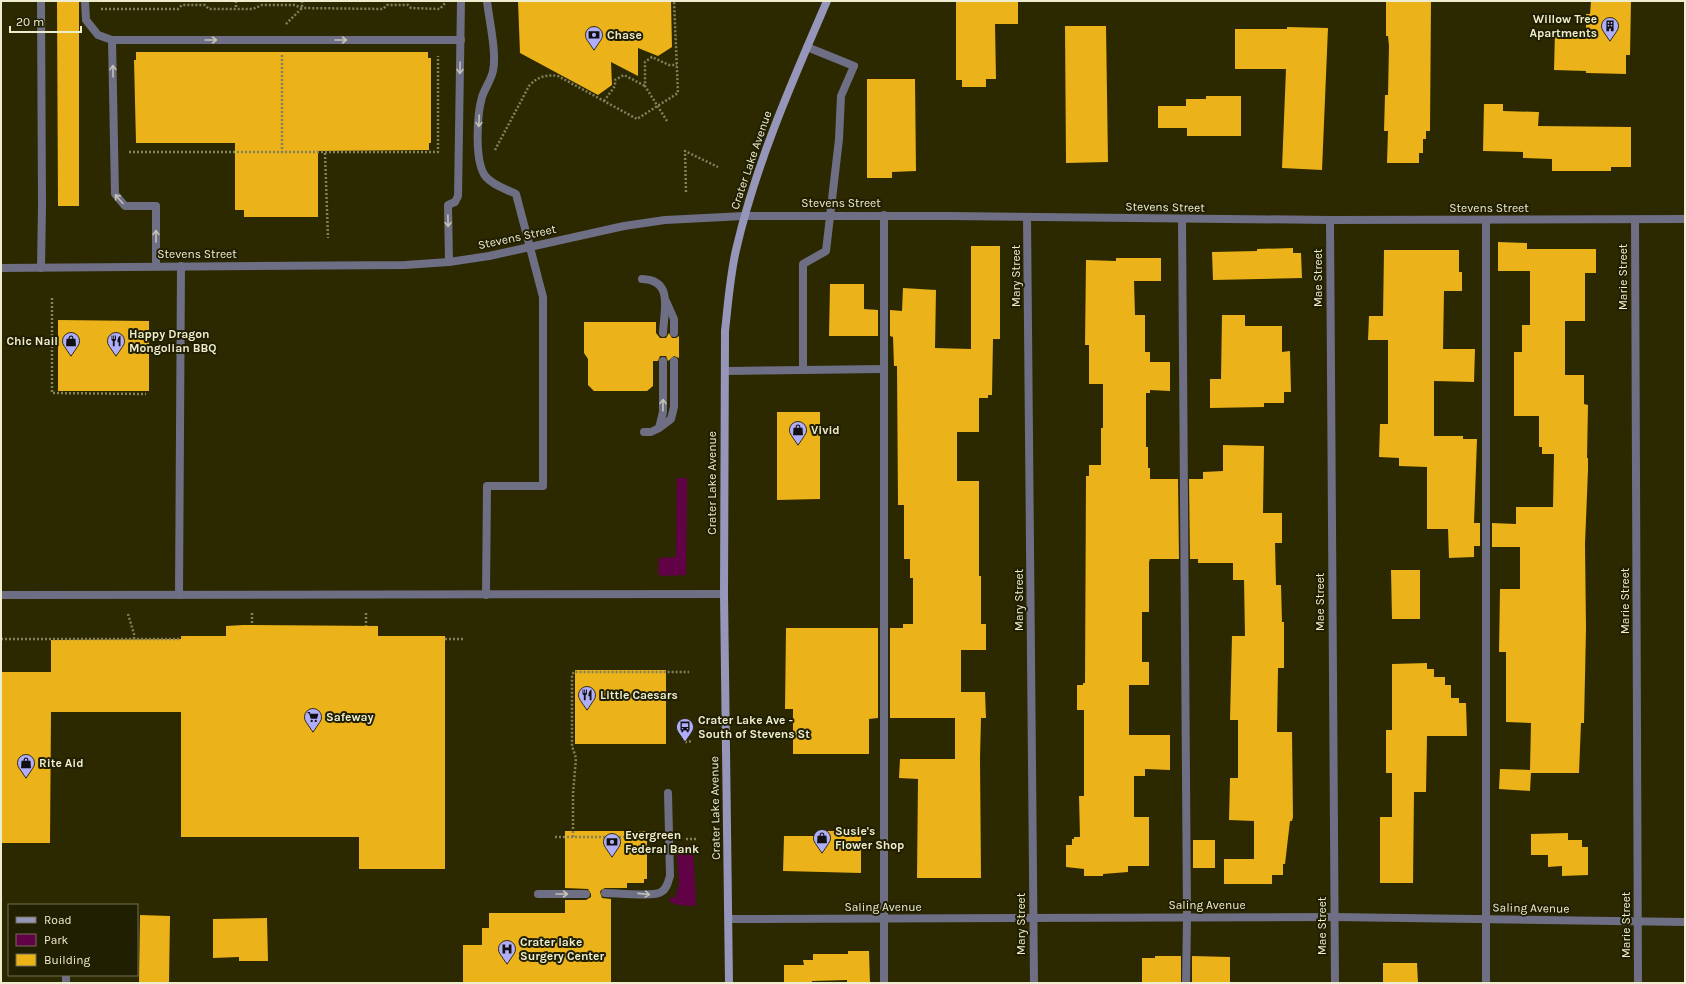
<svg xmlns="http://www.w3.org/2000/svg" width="1686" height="984" font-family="Karla,sans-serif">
	<rect width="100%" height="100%" fill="#2c2800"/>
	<g fill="#600245">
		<path d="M 677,478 L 687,478 L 686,575 L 661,576 L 658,573 L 659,558 L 676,557 Z"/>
		<path d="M 676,845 L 693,845 L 696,906 L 678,905 L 670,902 L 669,899 L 672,897 L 675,898 L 679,884 Z"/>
	</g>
	<g fill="#ebb21a">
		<path d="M 57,1 L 79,1 L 79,206 L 58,206 Z"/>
		<path d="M 518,1 L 671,1 L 672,47 L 658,56 L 638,48 L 638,76 L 611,62 L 612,85 L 598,95 L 520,53 Z"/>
		<path d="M 956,1 L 1018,1 L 1018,24 L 995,24 L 996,79 L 986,79 L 986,87 L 962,87 L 962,80 L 956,80 Z"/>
		<path d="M 1386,1 L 1431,1 L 1430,131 L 1426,131 L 1426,139 L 1423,139 L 1423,153 L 1419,153 L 1419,163 L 1387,163 L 1388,131 L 1384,131 L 1385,95 L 1388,95 L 1389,46 L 1388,36 L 1386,36 Z"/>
		<path d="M 1591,1 L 1631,1 L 1630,55 L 1626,55 L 1626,74 L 1586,73 L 1586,71 L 1554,70 L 1555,31 L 1586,32 L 1586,14 L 1590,14 Z"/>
		<path d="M 1065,26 L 1106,26 L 1108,162 L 1066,163 Z"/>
		<path d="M 1287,27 L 1328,28 L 1322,170 L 1282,168 L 1286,69 L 1235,69 L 1235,29 L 1287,29 Z"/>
		<path d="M 136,52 L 428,52 L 428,58 L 431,58 L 431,143 L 429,143 L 429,150 L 318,151 L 318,217 L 244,217 L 244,210 L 235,210 L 235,143 L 136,143 L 134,60 L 136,60 Z"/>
		<path d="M 867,79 L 915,79 L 916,171 L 892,172 L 892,178 L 867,178 Z"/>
		<path d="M 1206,96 L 1241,96 L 1241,136 L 1187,136 L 1187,128 L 1158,128 L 1158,106 L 1186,106 L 1186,99 L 1206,99 Z"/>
		<path d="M 1484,104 L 1503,104 L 1503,111 L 1539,112 L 1538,126 L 1631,127 L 1631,167 L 1611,167 L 1611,171 L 1552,171 L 1552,159 L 1523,158 L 1523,152 L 1483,151 Z"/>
		<path d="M 1498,242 L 1527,243 L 1527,249 L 1596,249 L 1596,273 L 1585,273 L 1585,321 L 1565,321 L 1565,375 L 1584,375 L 1584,404 L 1588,405 L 1587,458 L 1588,458 L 1588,470 L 1585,544 L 1586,629 L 1584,723 L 1581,723 L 1579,773 L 1531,773 L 1530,791 L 1499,789 L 1500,769 L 1530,770 L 1531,723 L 1506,722 L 1506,652 L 1499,652 L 1500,589 L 1520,589 L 1520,547 L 1492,547 L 1492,523 L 1516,524 L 1516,507 L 1553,507 L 1554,454 L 1542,454 L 1542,447 L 1539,447 L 1539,416 L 1514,416 L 1514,352 L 1522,352 L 1522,325 L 1530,325 L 1530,271 L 1498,271 Z"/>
		<path d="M 971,246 L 1000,246 L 1000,339 L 993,339 L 992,395 L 988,395 L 988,398 L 979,398 L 979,432 L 957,432 L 957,481 L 979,481 L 979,576 L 981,576 L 981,624 L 986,624 L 986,650 L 961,650 L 961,692 L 985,692 L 986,718 L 981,718 L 980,758 L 981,878 L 917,878 L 918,779 L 899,778 L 900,759 L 955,759 L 955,718 L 890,718 L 890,628 L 903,628 L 903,624 L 913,624 L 913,578 L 910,578 L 910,559 L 904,559 L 904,505 L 898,505 L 897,366 L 894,366 L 893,337 L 890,336 L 890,310 L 902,311 L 903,288 L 936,290 L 935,348 L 971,349 Z"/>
		<path d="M 1293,248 L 1293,253 L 1301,253 L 1302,278 L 1213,280 L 1212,252 L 1257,251 L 1257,249 Z"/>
		<path d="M 1384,250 L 1459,250 L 1459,272 L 1462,272 L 1462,291 L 1444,291 L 1443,349 L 1475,349 L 1474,382 L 1434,381 L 1434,436 L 1463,436 L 1463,439 L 1477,439 L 1474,523 L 1480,523 L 1480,546 L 1474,546 L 1474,557 L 1449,558 L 1448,529 L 1427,529 L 1427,467 L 1399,466 L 1399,458 L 1379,457 L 1380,424 L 1388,424 L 1388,340 L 1368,340 L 1369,316 L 1383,316 Z"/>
		<path d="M 1116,258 L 1161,258 L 1161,281 L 1134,281 L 1135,315 L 1145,315 L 1145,352 L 1150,352 L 1150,362 L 1170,362 L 1170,391 L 1150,390 L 1150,393 L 1146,393 L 1146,447 L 1148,447 L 1148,468 L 1150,468 L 1150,479 L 1178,479 L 1179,559 L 1150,559 L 1149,562 L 1149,612 L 1142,612 L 1142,662 L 1149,662 L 1149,685 L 1129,685 L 1129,735 L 1170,735 L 1170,770 L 1145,769 L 1145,776 L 1134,776 L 1134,817 L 1149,817 L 1149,866 L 1128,866 L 1128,872 L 1103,874 L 1103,876 L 1084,876 L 1084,869 L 1066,867 L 1066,845 L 1072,845 L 1072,839 L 1074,839 L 1074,837 L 1080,837 L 1079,796 L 1084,796 L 1084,710 L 1077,710 L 1077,685 L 1083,685 L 1083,683 L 1085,683 L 1086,476 L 1089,476 L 1089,465 L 1101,465 L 1101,428 L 1103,428 L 1103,384 L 1089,384 L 1089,345 L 1085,345 L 1086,260 L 1116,261 Z"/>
		<path d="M 830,284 L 864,284 L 864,309 L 878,310 L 878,336 L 829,336 Z"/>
		<path d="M 1222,315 L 1245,315 L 1245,326 L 1282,326 L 1282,352 L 1290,351 L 1291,392 L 1284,392 L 1284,403 L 1264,403 L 1264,407 L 1210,408 L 1210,379 L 1221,379 Z"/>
		<path d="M 58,320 L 149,321 L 149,391 L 58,391 Z"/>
		<path d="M 584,322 L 656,322 L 656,333 L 660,338 L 666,338 L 669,333 L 672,338 L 676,338 L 679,336 L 679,358 L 674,356 L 668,361 L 666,356 L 660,356 L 658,361 L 653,361 L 653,386 L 647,391 L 594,391 L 588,385 L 588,359 L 584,353 Z"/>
		<path d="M 777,412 L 820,412 L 820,499 L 777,500 Z"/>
		<path d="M 1223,445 L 1264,446 L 1263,513 L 1282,513 L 1282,543 L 1275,543 L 1276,585 L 1281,585 L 1282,622 L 1284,622 L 1284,668 L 1278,668 L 1277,732 L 1292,732 L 1293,817 L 1292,821 L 1290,821 L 1285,864 L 1283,864 L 1283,875 L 1272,875 L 1272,884 L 1224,884 L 1224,859 L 1254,859 L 1254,821 L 1229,820 L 1230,778 L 1238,778 L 1238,720 L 1230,720 L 1232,636 L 1245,636 L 1244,580 L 1233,580 L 1233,563 L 1198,563 L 1198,559 L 1190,559 L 1189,479 L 1203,479 L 1203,472 L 1223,471 Z"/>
		<path d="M 1391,570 L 1420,570 L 1420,619 L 1392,619 Z"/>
		<path d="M 243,625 L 378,626 L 378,636 L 445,636 L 445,869 L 359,869 L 359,837 L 181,837 L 181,712 L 51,712 L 50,843 L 1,843 L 1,672 L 51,672 L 51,640 L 181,639 L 181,636 L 226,636 L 226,626 Z"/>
		<path d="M 786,628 L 878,628 L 878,718 L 869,719 L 869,754 L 793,754 L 793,709 L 785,709 Z"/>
		<path d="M 1427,663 L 1427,669 L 1434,669 L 1434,677 L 1445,677 L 1445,685 L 1451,685 L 1451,698 L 1459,698 L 1459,703 L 1466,703 L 1467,736 L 1427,736 L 1426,792 L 1414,792 L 1413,883 L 1380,883 L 1380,817 L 1392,817 L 1392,773 L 1386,773 L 1386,730 L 1392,730 L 1392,664 Z"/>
		<rect x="575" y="670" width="91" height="74"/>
		<path d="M 565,831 L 647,831 L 647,879 L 644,879 L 644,883 L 627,883 L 627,888 L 605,888 L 601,890 L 600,892 L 602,898 L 611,899 L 611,983 L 463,983 L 463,945 L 482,945 L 482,928 L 489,928 L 489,913 L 565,913 L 565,900 L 586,900 L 591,897 L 591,894 L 588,889 L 565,888 Z"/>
		<path d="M 826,831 L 861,831 L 861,873 L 783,871 L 784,836 L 826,836 Z"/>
		<path d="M 1568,833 L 1568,840 L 1582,840 L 1582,847 L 1588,847 L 1588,875 L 1562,876 L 1562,866 L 1548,867 L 1548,855 L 1531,855 L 1531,834 Z"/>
		<rect x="1193" y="840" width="22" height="28"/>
		<path d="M 140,915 L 170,916 L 169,983 L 139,983 Z"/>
		<path d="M 267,918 L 268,961 L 239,961 L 239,957 L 213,958 L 213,919 Z"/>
		<path d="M 848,951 L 869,951 L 870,983 L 847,983 L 847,980 L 812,981 L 812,983 L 784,983 L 784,965 L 804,965 L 803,960 L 813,960 L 813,954 L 848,954 Z"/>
		<path d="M 1155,956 L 1181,956 L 1181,983 L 1142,983 L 1142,958 L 1155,958 Z"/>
		<path d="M 1192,956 L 1230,957 L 1230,983 L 1192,983 Z"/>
		<path d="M 1383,963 L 1417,963 L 1418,983 L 1383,983 Z"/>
	</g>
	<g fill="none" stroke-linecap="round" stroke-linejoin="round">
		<g stroke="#83805d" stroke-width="2.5" stroke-dasharray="2 2" stroke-linecap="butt">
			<path d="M 236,1 L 236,9"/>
			<path d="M 101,9 L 178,9 L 182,5 L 205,5 L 209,9 L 253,9 L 262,5 L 294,5 L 302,8 L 383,9 L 387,5 L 408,5 L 411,8 L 440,9 L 445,3"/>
			<path d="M 286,24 L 302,8 L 302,1"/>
			<path d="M 282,55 L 282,153"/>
			<path d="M 604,101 L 615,86 L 615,80 L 624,75 L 645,86"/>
			<path d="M 667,121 L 645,86 L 645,62 L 652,57 L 669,65 L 677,65"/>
			<path d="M 495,150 L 529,86 C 537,77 546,74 558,76 L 637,119 L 678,93 L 674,1"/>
			<path d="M 129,152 L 438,152 L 438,56"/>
			<path d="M 325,153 L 328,238"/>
			<path d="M 686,192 L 685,151 L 718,167"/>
			<path d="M 52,298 L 52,393 L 146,394"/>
			<path d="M 252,613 L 252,625"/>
			<path d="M 366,613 L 366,626"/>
			<path d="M 128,614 L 134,634 L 134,639"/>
			<path d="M 1,639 L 181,639"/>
			<path d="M 445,639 L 463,639"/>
			<path d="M 685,742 L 693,741"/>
			<path d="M 555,837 L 653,837"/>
			<path d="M 573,837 L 573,794 L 576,758 L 572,746 L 572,675 L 574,672 L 689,672"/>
			<path d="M 686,839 L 698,839"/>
		</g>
		<g stroke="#6e6e85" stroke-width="8">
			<path d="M 85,1 L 86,20 L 98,35 L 112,40"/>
			<path d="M 1182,220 L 1187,917 L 1186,983"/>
			<path d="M 449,262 L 448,205 L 455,202 L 458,196 L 461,1"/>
			<path d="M 156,266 L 156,206 L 125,206 L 115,194 L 112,40 L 461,40"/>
			<path d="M 41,268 L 42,206 L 41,1"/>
			<path d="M 642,279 C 674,280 664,310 663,333"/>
			<path d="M 666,301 L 674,319 L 674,333"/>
			<path d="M 803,370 L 803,264 L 826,251 L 839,139 L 841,96 L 854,66 L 807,47"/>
			<path d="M 725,371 L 883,369"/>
			<path d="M 659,428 L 671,419 L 674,407 L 674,361"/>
			<path d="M 644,432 L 651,432 L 659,428 L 663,412 L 663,361"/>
			<path d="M 1,595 L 724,594"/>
			<path d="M 179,595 L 181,266"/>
			<path d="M 486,595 L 487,486 L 543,486 L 543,297 L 516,194 C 506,189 494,186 486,177 C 474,163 477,115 482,97 C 485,88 491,80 493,71 C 497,53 489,20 487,1"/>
			<path d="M 605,893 C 616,893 654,897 661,892 C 667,889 668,882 670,876 L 668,793"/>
			<path d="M 538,894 L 586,894"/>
			<path d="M 66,975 L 66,983"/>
			<path d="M 884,983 L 884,215"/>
			<path d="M 1486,983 L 1486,220"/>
		</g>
		<g stroke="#6e6e85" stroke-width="8">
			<path d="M 744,216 L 950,216 L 1330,220 L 1685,219"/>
			<path d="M 1027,217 L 1034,983"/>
			<path d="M 1330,220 L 1335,983"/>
			<path d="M 1635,220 L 1638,983"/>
			<path d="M 729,919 L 1334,917 L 1685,922"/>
		</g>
		<path stroke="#6e6e85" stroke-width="8" d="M 1,268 L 405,265 L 449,262 L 489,256 L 624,226 L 665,220 L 744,216"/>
		<path stroke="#9696ba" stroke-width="8" d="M 729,983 L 724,594 L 725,331 C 728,304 730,276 736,250 C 756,163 792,82 827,1"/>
	</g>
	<defs><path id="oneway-shaft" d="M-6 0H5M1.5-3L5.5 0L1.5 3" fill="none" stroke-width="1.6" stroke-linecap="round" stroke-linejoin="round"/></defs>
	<g stroke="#c2c1b6">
		<use href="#oneway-shaft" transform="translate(211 40)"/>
		<use href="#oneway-shaft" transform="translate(341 40)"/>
		<use href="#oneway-shaft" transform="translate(460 68) rotate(91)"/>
		<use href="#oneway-shaft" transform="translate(113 71) rotate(-91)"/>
		<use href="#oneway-shaft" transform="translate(479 121) rotate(92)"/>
		<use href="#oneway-shaft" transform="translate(119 199) rotate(-132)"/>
		<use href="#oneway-shaft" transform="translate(448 221) rotate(89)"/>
		<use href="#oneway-shaft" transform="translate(156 236) rotate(-91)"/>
		<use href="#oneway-shaft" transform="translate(663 405) rotate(-89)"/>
		<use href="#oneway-shaft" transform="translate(562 894)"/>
		<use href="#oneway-shaft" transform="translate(644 894) rotate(6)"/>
	</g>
	<defs>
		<symbol id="building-pin" viewBox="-11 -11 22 30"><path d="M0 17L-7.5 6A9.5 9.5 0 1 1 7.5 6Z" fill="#b0aefa" stroke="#211f02"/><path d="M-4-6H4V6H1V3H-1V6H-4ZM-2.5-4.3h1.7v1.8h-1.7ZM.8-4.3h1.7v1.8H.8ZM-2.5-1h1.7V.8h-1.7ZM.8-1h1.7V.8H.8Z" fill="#111"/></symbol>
		<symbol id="bank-pin" viewBox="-11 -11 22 30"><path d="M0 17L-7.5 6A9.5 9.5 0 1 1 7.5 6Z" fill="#b0aefa" stroke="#211f02"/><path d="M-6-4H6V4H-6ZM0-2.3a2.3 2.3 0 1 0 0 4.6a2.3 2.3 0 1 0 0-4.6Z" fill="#111"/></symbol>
		<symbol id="shop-pin" viewBox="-11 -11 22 30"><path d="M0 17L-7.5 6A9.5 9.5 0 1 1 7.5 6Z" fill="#b0aefa" stroke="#211f02"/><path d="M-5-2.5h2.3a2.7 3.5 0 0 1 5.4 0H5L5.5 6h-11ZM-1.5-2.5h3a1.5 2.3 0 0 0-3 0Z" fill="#111"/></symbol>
		<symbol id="restaurant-pin" viewBox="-11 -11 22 30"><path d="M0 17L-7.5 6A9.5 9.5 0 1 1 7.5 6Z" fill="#b0aefa" stroke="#211f02"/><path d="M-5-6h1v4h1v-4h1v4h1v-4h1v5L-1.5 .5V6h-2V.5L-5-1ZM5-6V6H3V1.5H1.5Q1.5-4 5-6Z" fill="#111"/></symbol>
		<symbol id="supermarket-pin" viewBox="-11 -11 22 30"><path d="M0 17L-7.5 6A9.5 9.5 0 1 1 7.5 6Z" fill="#b0aefa" stroke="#211f02"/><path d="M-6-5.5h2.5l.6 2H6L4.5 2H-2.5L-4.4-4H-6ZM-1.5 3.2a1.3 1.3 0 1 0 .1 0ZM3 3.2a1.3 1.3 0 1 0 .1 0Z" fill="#111"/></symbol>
		<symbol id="bus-pin" viewBox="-11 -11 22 30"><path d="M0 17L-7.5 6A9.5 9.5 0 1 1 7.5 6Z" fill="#b0aefa" stroke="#211f02"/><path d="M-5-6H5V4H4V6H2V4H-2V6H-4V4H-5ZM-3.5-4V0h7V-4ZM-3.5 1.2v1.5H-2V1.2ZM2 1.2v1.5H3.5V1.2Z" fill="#111"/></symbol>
		<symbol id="hospital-pin" viewBox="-11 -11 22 30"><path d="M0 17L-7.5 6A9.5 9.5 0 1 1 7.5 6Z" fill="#b0aefa" stroke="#211f02"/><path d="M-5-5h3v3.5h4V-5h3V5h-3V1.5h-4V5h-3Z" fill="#111"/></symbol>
	</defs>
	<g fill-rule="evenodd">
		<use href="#building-pin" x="1600" y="16" width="20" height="27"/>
		<use href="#bank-pin" x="584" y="25" width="20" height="27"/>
		<use href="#shop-pin" x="61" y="331" width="20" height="27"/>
		<use href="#restaurant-pin" x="106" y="331" width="20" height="27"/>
		<use href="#shop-pin" x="788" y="420" width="20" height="27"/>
		<use href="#restaurant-pin" x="577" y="685" width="20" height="27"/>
		<use href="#supermarket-pin" x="303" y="707" width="20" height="27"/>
		<use href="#bus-pin" x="675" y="717" width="20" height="27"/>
		<use href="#shop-pin" x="16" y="753" width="20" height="27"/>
		<use href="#shop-pin" x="812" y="828" width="20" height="27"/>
		<use href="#bank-pin" x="602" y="832" width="20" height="27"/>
		<use href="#hospital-pin" x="497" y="939" width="20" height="27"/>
	</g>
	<g text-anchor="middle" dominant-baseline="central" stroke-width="4" stroke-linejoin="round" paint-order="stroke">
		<g font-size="12" font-weight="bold" fill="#efedd0" stroke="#211f02" text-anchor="start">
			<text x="1597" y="19" text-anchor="end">Willow Tree<tspan x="1597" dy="14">Apartments</tspan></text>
			<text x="607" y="35">Chase</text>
			<text x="129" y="334">Happy Dragon<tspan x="129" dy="14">Mongolian BBQ</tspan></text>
			<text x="58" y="341" text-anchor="end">Chic Nail</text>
			<text x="811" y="430">Vivid</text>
			<text x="600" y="695">Little Caesars</text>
			<text x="326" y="717">Safeway</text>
			<text x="698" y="720">Crater Lake Ave -<tspan x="698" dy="14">South of Stevens St</tspan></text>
			<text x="39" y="763">Rite Aid</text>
			<text x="835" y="831">Susie's<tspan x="835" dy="14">Flower Shop</tspan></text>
			<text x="625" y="835">Evergreen<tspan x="625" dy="14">Federal Bank</tspan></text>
			<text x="520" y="942">Crater lake<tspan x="520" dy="14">Surgery Center</tspan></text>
		</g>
		<g font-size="12" fill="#efedd0" stroke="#211f02">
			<text transform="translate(751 160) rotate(-71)">Crater Lake Avenue</text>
			<text x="841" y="203">Stevens Street</text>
			<text transform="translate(1165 207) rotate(1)">Stevens Street</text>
			<text x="1489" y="208">Stevens Street</text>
			<text transform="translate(517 237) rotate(-12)">Stevens Street</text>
			<text x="197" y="254">Stevens Street</text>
			<text transform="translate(1016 276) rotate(-90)">Mary Street</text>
			<text transform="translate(1623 277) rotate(-90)">Marie Street</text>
			<text transform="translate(1318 278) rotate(-90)">Mae Street</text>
			<text transform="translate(712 483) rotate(-90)">Crater Lake Avenue</text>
			<text transform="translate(1019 600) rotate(-90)">Mary Street</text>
			<text transform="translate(1625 601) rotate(-90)">Marie Street</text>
			<text transform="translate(1320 602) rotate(-90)">Mae Street</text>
			<text transform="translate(715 808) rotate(-91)">Crater Lake Avenue</text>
			<text x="1207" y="905">Saling Avenue</text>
			<text x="883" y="907">Saling Avenue</text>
			<text transform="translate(1531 908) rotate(1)">Saling Avenue</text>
			<text transform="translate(1021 924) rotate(-90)">Mary Street</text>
			<text transform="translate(1626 925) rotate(-90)">Marie Street</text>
			<text transform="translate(1322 926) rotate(-90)">Mae Street</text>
		</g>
	</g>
	<rect width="1686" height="984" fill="none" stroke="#efedd0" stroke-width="4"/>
	<rect x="8" y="904" width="130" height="72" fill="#211f02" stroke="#737154"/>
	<rect x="16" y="917" width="20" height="6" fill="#9696ba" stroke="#737154"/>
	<text x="44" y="924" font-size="12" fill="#efedd0">Road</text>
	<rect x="16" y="934" width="20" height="12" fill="#600245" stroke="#737154"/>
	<text x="44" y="944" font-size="12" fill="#efedd0">Park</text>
	<rect x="16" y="954" width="20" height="12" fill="#ebb21a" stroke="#737154"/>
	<text x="44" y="964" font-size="12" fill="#efedd0">Building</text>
	<path d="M10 26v6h71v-6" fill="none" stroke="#efedd0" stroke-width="2"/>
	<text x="16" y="26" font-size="12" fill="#efedd0" stroke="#211f02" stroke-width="3" paint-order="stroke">20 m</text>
</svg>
